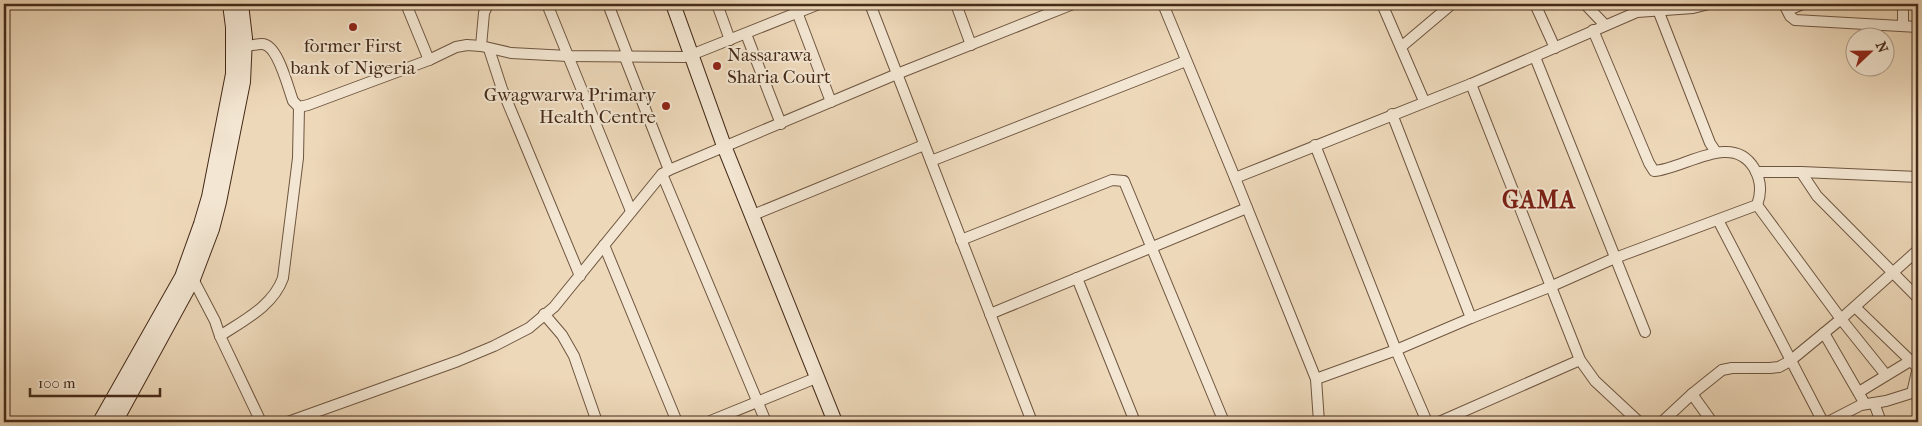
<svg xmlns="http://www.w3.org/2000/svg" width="1922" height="426" font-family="'IM FELL French Canon',serif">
	<rect width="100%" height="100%" fill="#edd8b9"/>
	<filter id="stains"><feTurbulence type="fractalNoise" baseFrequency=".004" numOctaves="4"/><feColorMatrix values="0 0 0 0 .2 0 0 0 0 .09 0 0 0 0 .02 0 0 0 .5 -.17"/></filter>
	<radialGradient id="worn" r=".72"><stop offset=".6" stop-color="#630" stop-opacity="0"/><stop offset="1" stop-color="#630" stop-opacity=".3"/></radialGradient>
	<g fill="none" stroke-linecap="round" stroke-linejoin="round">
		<defs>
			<g id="street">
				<path d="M 406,4 L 429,60"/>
				<path d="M 547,4 L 631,211"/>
				<path d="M 608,4 L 628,56"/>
				<path d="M 717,4 L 730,40"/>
				<path d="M 794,4 L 831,102"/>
				<path d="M 870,4 L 1032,422"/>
				<path d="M 956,4 L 971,45"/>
				<path d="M 1163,4 L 1235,178 L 1316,379 L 1319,422"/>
				<path d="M 1382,4 L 1424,101"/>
				<path d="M 1535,4 L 1555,48"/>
				<path d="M 1585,4 L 1605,25"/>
				<path d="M 1784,5 L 1786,8 L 1791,9 L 1803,4"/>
				<path d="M 1786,8 L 1790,16 L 1795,20 L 1918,27"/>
				<path d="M 1658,10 L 1710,143 L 1716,152"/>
				<path d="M 1903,25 L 1903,4"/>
				<path d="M 746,34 L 781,124"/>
				<path d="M 481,46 L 484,13 L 488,4"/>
				<path d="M 1401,47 L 1452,4"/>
				<path d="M 238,48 C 246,47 254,44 262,44 C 278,44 288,88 293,101 L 299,107 L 308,105 L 429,60 L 456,47 L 467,45 L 481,46 L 511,53 L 568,56 L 685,57"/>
				<path d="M 489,49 L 502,89 L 580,276"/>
				<path d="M 624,55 L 669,170"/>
				<path d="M 691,55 L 819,4"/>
				<path d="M 1535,57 L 1645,332"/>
				<path d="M 1471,84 L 1580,360 L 1595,381 L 1639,422"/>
				<path d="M 1392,114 L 1471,318"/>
				<path d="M 1315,145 L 1396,350 L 1427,422"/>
				<path d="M 931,161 L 1186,61"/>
				<path d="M 1756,172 L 1801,172 L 1918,177"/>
				<path d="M 1801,172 L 1817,196 L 1918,298"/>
				<path d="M 662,174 L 766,422"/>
				<path d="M 1235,178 L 1471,84 L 1637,12 L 1693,8 L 1709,4"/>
				<path d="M 1757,205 L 1841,319 L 1886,375"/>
				<path d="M 753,215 L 924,145"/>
				<path d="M 1718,220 L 1823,422"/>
				<path d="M 961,240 L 1112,180 L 1124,181 L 1224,422"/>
				<path d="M 604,245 L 677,422"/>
				<path d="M 1077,278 L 1135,422"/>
				<path d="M 193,279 L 215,321 L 220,336 L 261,422"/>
				<path d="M 1855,307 L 1918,368"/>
				<path d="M 544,314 L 562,335 L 574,356 L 597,422"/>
				<path d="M 990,314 L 1247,208"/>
				<path d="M 1824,333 L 1865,404"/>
				<path d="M 220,336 C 244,320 273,306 283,278 L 298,158 L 299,107"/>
				<path d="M 1316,379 L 1396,350 L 1471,318 L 1552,286 L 1615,258 L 1757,205 C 1762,192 1761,180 1754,168 C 1732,131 1684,169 1654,171 L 1649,163 L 1593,30"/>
				<path d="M 1859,392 L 1910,361"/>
				<path d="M 1912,393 L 1918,367"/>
				<path d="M 1692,394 L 1712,422"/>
				<path d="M 1874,403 L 1881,422"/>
				<path d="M 288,422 L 458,361 L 494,346 L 529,328 L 554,307 L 662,174 L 669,170 L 897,74 L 1073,4"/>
				<path d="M 708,422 L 811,380"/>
				<path d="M 1439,422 L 1580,360"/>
				<path d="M 1662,422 L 1692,394 L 1722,370 L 1732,368 L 1770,368 L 1779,367 L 1790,361 L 1841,319 L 1918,250"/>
				<path d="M 1828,422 L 1861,405 L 1886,401 L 1918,391"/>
			</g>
			<g id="secondary">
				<path d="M 673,4 L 724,146 L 835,422"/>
				<path d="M 100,422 L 182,277 L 201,224 L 209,197 L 233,74 L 233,27 L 230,4"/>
				<path d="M 115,422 L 193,279 L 212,229 L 219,202 L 243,82 L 245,38 L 241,4"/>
			</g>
		</defs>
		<use href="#street" stroke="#6f5640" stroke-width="12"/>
		<use href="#secondary" stroke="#452a18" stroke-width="16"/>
		<use href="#street" stroke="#f3e6d2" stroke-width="10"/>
		<use href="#secondary" stroke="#f3e6d2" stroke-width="14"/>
	</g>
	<g fill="#8f2418" stroke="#f3e6d2" stroke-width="2">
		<circle cx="353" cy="27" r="5"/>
		<circle cx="717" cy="66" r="5"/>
		<circle cx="666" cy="106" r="5"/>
	</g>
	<g text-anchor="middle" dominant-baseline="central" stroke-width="4" stroke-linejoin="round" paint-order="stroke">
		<g font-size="19" fill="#452a18" stroke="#f3e6d2">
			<text x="353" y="46">former First<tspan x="353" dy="22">bank of Nigeria</tspan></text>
			<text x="727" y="55" text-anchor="start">Nassarawa<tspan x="727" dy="22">Sharia Court</tspan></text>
			<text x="656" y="95" text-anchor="end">Gwagwarwa Primary<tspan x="656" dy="22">Health Centre</tspan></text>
		</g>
		<g font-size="24" font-weight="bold" letter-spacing="1" fill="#7a1f14" stroke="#f3e6d2">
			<text x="1539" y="200">GAMA</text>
		</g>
	</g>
	<rect width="1922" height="426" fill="none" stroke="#edd8b9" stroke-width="20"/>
	<rect x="5" y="5" width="1912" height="416" fill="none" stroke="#452a18" stroke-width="2.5"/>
	<rect x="10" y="10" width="1902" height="406" fill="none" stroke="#452a18"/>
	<g transform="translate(1870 52) rotate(68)"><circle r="24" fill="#f3e6d2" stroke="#ad9b88"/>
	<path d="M0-4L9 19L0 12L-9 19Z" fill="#8f2418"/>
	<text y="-8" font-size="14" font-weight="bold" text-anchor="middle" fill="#452a18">N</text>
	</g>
	<path d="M30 388v8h130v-8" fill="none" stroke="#452a18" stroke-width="2.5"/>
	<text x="38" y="388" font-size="15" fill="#452a18" stroke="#f3e6d2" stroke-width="4" paint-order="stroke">100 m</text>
	<rect width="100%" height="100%" filter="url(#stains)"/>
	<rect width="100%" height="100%" fill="url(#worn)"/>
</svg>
